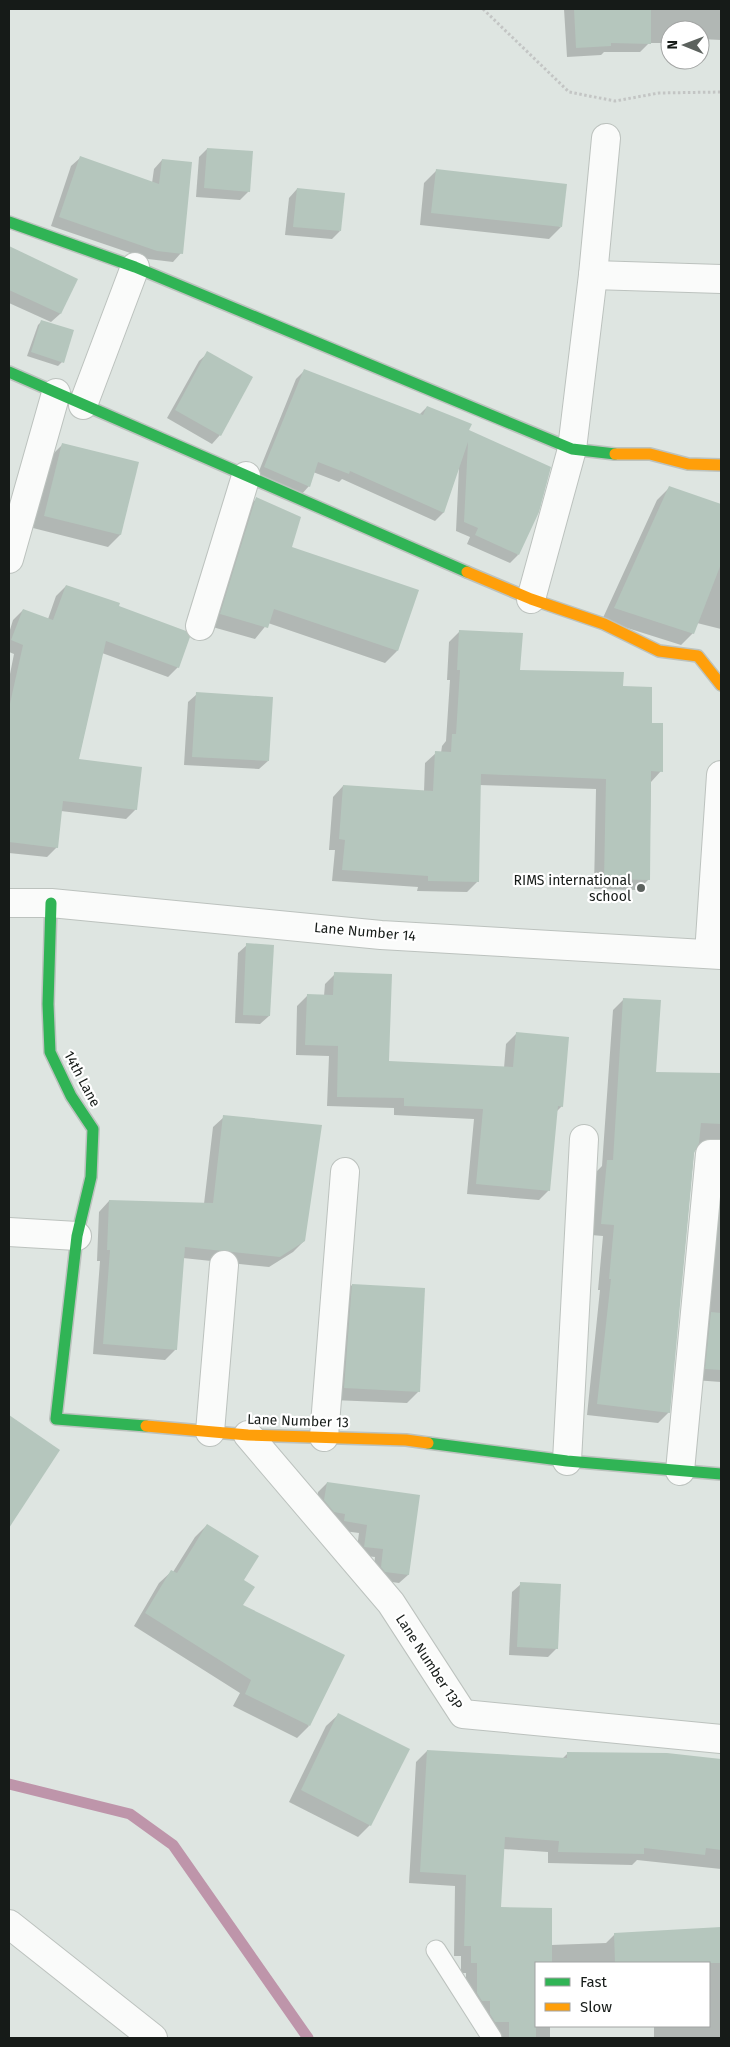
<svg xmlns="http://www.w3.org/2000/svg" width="730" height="2047" font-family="'Fira Sans',sans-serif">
	<rect width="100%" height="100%" fill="#dee5e1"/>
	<g fill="#0003">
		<path d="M 564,9 L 721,9 L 721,40 L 700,39 L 700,30 L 670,30 L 670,43 L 649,43 L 640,52 L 604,52 L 601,55 L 567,57 Z"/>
		<path d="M 207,149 L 249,191 L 240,200 L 196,197 L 199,157 Z"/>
		<path d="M 80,158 L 152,183 L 154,169 L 162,160 L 181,253 L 173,262 L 148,259 L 51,226 L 71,166 Z"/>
		<path d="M 436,171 L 561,227 L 549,239 L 420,225 L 424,183 Z"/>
		<path d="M 297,189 L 340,231 L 332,239 L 285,235 L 289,198 Z"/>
		<path d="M 9,248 L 76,279 L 60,314 L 51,322 L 9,303 Z"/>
		<path d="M 42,321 L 62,362 L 58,366 L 27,356 L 38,325 Z"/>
		<path d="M 208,353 L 220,435 L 212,444 L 167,418 L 199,361 Z"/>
		<path d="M 304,371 L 419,415 L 427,407 L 468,431 L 518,555 L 510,563 L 467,544 L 470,537 L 456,531 L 459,467 L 443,513 L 435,521 L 342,479 L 339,482 L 313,472 L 309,486 L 301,495 L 257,476 L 296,379 Z"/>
		<path d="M 63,444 L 137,463 L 120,535 L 108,547 L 33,528 L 50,457 Z"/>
		<path d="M 669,488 L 721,506 L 721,629 L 697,623 L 693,633 L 681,645 L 602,620 L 657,500 Z"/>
		<path d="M 256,499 L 291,548 L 417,591 L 397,651 L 385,663 L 268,623 L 255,639 L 209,626 L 244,511 Z"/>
		<path d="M 66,586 L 117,607 L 178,667 L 168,677 L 102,653 L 78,761 L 136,809 L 126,819 L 61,811 L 57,847 L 47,857 L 9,853 L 9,679 L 14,654 L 9,652 L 9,633 L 13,620 L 23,610 L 48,619 L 56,596 Z"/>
		<path d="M 460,631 L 519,671 L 622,687 L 650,724 L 661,771 L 651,782 L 649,879 L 638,890 L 594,889 L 596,789 L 479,785 L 478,881 L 467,892 L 417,891 L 418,887 L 332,881 L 335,850 L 329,850 L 333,797 L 343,786 L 424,792 L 425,763 L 436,753 L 441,753 L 442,746 L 446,741 L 450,680 L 447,680 L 449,642 Z"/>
		<path d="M 197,694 L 268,761 L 259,769 L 184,765 L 188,702 Z"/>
		<path d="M 247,945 L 269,1016 L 260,1024 L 235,1023 L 238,953 Z"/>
		<path d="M 335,974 L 388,1062 L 504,1068 L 506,1044 L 516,1034 L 562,1106 L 556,1112 L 549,1190 L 539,1200 L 467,1194 L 474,1119 L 394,1115 L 394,1108 L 327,1106 L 329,1056 L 296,1055 L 297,1006 L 307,996 L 324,996 L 325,984 Z"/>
		<path d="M 624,999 L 655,1073 L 721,1074 L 721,1155 L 717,1151 L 697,1149 L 694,1151 L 669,1412 L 658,1423 L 587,1415 L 600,1290 L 598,1290 L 603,1236 L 591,1235 L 596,1172 L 602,1166 L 613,1010 Z"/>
		<path d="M 224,1117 L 304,1241 L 293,1252 L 269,1267 L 183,1258 L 176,1349 L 165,1360 L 93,1354 L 100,1261 L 97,1261 L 99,1212 L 109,1201 L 204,1204 L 213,1127 Z"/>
		<path d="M 721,1174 L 721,1382 L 694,1380 Z"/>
		<path d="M 352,1285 L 419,1391 L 407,1403 L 332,1400 L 340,1297 Z"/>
		<path d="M 9,1417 L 11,1518 L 9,1517 Z"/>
		<path d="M 327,1483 L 419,1496 L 408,1575 L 399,1583 L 377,1580 L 373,1576 L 375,1557 L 356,1555 L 359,1533 L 336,1530 L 316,1509 L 318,1492 Z"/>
		<path d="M 207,1525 L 242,1581 L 242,1605 L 309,1726 L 297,1738 L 233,1706 L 240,1693 L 134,1626 L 159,1583 L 172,1571 L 173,1572 L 195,1537 Z"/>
		<path d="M 521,1584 L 557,1648 L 548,1657 L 509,1655 L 512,1592 Z"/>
		<path d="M 339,1714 L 370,1825 L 358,1837 L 289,1802 L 326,1726 Z"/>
		<path d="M 427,1751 L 562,1759 L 568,1753 L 667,1755 L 721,1761 L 721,1869 L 637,1860 L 632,1865 L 548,1863 L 548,1852 L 503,1849 L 500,1908 L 551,1945 L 606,1943 L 615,1934 L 721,1928 L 721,2038 L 654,2038 L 654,2026 L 709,2026 L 709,1963 L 536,1963 L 536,2026 L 550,2026 L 550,2038 L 498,2038 L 466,2005 L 466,1973 L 461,1973 L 461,1956 L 454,1956 L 455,1886 L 409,1883 L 416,1762 Z"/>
	</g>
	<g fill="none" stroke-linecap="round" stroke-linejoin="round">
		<path stroke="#be95aa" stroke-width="11" d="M 9,1784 L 130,1814 L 173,1845 L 308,2038"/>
	</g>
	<g fill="#b5c6bd">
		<path d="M 574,9 L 651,9 L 651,44 L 611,43 L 611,46 L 576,48 Z"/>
		<path d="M 207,148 L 253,151 L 250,192 L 204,188 Z"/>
		<path d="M 80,156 L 159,184 L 162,159 L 192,162 L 183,254 L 157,251 L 59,217 Z"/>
		<path d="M 436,169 L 567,184 L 562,227 L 431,213 Z"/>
		<path d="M 297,188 L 345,193 L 341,231 L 293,227 Z"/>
		<path d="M 9,246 L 78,279 L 61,314 L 9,290 Z"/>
		<path d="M 41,320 L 74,330 L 64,363 L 31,352 Z"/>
		<path d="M 207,351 L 253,377 L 221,436 L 175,410 Z"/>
		<path d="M 304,369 L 423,415 L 427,406 L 472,424 L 469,430 L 551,467 L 539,512 L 519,555 L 475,535 L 478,528 L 464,522 L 468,442 L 444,513 L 350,471 L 349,474 L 318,462 L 310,487 L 264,467 Z"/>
		<path d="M 62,443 L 139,462 L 121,535 L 44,516 Z"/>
		<path d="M 669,486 L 721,504 L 721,564 L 694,634 L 614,608 Z"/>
		<path d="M 256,497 L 301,517 L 292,547 L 419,590 L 398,651 L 274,609 L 268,628 L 220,614 Z"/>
		<path d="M 66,585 L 120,603 L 119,606 L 186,631 L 190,637 L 179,668 L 106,641 L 79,759 L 142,767 L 137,810 L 63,801 L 58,848 L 9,842 L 9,708 L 23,645 L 11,640 L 23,609 L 53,620 Z"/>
		<path d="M 459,630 L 523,633 L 520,670 L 624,672 L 623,686 L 652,687 L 652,723 L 663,723 L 663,772 L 651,771 L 650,880 L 604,879 L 606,779 L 481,774 L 479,882 L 428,881 L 428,876 L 342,870 L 345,840 L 339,839 L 343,785 L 433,791 L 435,751 L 451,752 L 452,734 L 456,734 L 460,670 L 457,670 Z"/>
		<path d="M 196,692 L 273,697 L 269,761 L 192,757 Z"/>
		<path d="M 246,943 L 274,945 L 270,1016 L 243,1015 Z"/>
		<path d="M 334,972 L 392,974 L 389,1061 L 513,1067 L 516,1032 L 569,1037 L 563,1107 L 558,1106 L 550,1191 L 476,1184 L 483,1109 L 404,1106 L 404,1098 L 337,1097 L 338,1046 L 305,1045 L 307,994 L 333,995 Z"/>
		<path d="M 623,998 L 661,1000 L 656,1072 L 721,1073 L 721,1124 L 701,1123 L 699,1143 L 694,1153 L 670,1413 L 597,1404 L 611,1279 L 609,1279 L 614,1225 L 601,1224 L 607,1160 L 613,1160 Z"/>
		<path d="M 223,1115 L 322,1125 L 305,1241 L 280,1257 L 185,1247 L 177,1350 L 103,1344 L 110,1250 L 107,1250 L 109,1200 L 213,1203 Z"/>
		<path d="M 352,1284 L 425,1288 L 420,1392 L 344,1388 Z"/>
		<path d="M 711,1312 L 721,1313 L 721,1370 L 705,1369 Z"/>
		<path d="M 9,1415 L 60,1450 L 9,1528 Z"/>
		<path d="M 327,1482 L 420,1495 L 409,1575 L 385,1572 L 381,1567 L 383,1549 L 364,1547 L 367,1525 L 344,1521 L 345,1514 L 334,1512 L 324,1500 Z"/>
		<path d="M 207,1524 L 259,1556 L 244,1580 L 255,1587 L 243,1605 L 345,1655 L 310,1726 L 245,1694 L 251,1680 L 145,1613 L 171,1570 L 177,1573 Z"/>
		<path d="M 520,1582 L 561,1584 L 558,1649 L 517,1647 Z"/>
		<path d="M 338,1713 L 410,1749 L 371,1826 L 301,1790 Z"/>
		<path d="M 427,1750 L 567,1758 L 567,1752 L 667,1753 L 721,1759 L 721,1850 L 706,1848 L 705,1855 L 644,1848 L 644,1854 L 558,1852 L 559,1841 L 505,1837 L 501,1907 L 552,1908 L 552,1963 L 536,1963 L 536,2038 L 509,2038 L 509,2022 L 495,2022 L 490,2014 L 490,2001 L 482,2001 L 477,1993 L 477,1963 L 471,1963 L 471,1946 L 464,1946 L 466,1875 L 420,1872 Z"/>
		<path d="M 721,1927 L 721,1963 L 615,1963 L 614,1933 Z"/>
	</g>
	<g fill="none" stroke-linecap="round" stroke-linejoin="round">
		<defs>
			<path id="lane" d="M 436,1950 L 492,2038"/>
			<g id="street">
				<path d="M 593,275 L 721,279"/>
				<path d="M 83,405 L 135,267"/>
				<path d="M 9,559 L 56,393"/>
				<path d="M 531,599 L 572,449 L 593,275 L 606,138"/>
				<path d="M 200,626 L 246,476"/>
				<path d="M 9,903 L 51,903 L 381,935 L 721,955"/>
				<path d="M 709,954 L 721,775"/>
				<path d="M 9,1232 L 77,1236"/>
				<path d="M 210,1432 L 224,1265"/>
				<path d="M 248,1435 L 391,1603 L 463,1714 L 721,1739"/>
				<path d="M 324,1437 L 345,1172"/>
				<path d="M 567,1461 L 584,1139"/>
				<path d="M 680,1471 L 710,1154 L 721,1154"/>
				<path d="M 9,1924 L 153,2038"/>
			</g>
			<g id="fast">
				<path d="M 9,222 L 135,267 L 572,449 L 615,454"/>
				<path d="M 9,372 L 467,572"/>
				<path d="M 51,903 L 48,1004 L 50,1052 L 71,1096 L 93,1129 L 91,1177 L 77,1236 L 56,1419 L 146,1426"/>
				<path d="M 428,1443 L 567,1461 L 721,1474"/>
			</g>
			<g id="slow">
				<path d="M 615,454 L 650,454 L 688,464 L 721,465"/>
				<path d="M 467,572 L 531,599 L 604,624 L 659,651 L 698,656 L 721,685"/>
				<path d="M 146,1426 L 248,1435 L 406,1440 L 428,1443"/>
			</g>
		</defs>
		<use href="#lane" stroke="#bcc2be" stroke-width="21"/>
		<use href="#street" stroke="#bcc2be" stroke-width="30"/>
		<use href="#fast" stroke="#bcc2be" stroke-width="14"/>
		<use href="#slow" stroke="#bcc2be" stroke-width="14"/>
		<path stroke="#c3c5c4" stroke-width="3" stroke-dasharray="2.5 2.5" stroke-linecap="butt" d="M 483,9 L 569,92 L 615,101 L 659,93 L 721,92"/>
		<use href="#lane" stroke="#fafbfa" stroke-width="19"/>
		<use href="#street" stroke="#fafbfa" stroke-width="28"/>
		<use href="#fast" stroke="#30b455" stroke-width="11"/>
		<use href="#slow" stroke="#ff9f0a" stroke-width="11"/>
	</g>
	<circle fill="#5c625e" stroke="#fff" stroke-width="2" cx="641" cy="888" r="5"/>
	<g text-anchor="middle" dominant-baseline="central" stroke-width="4.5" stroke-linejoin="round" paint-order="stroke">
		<g font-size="14" fill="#161b18" stroke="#fff" text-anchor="end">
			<text x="631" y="880">RIMS international<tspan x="631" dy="16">school</tspan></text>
		</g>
		<g font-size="14" fill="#161b18" stroke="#fff">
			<text transform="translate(365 932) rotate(5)">Lane Number 14</text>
			<text transform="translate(82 1079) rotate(62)">14th Lane</text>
			<text transform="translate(298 1421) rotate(2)">Lane Number 13</text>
			<text transform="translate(429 1662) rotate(57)">Lane Number 13P</text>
		</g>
	</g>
	<rect width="730" height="2047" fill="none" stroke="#161b18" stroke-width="20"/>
	<rect x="535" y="1962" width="175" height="65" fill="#ffffff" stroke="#a2a4a3"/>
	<rect x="545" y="1978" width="25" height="8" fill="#30b455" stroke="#a2a4a3"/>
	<text x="580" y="1987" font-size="15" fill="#161b18">Fast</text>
	<rect x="545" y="2003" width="25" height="8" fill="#ff9f0a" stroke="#a2a4a3"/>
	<text x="580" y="2012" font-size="15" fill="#161b18">Slow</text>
	<g transform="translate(685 45) rotate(271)"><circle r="24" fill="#ffffff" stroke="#a2a4a3"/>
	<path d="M0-4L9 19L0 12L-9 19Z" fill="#5c625e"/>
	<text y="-8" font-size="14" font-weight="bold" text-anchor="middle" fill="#161b18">N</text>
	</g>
</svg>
